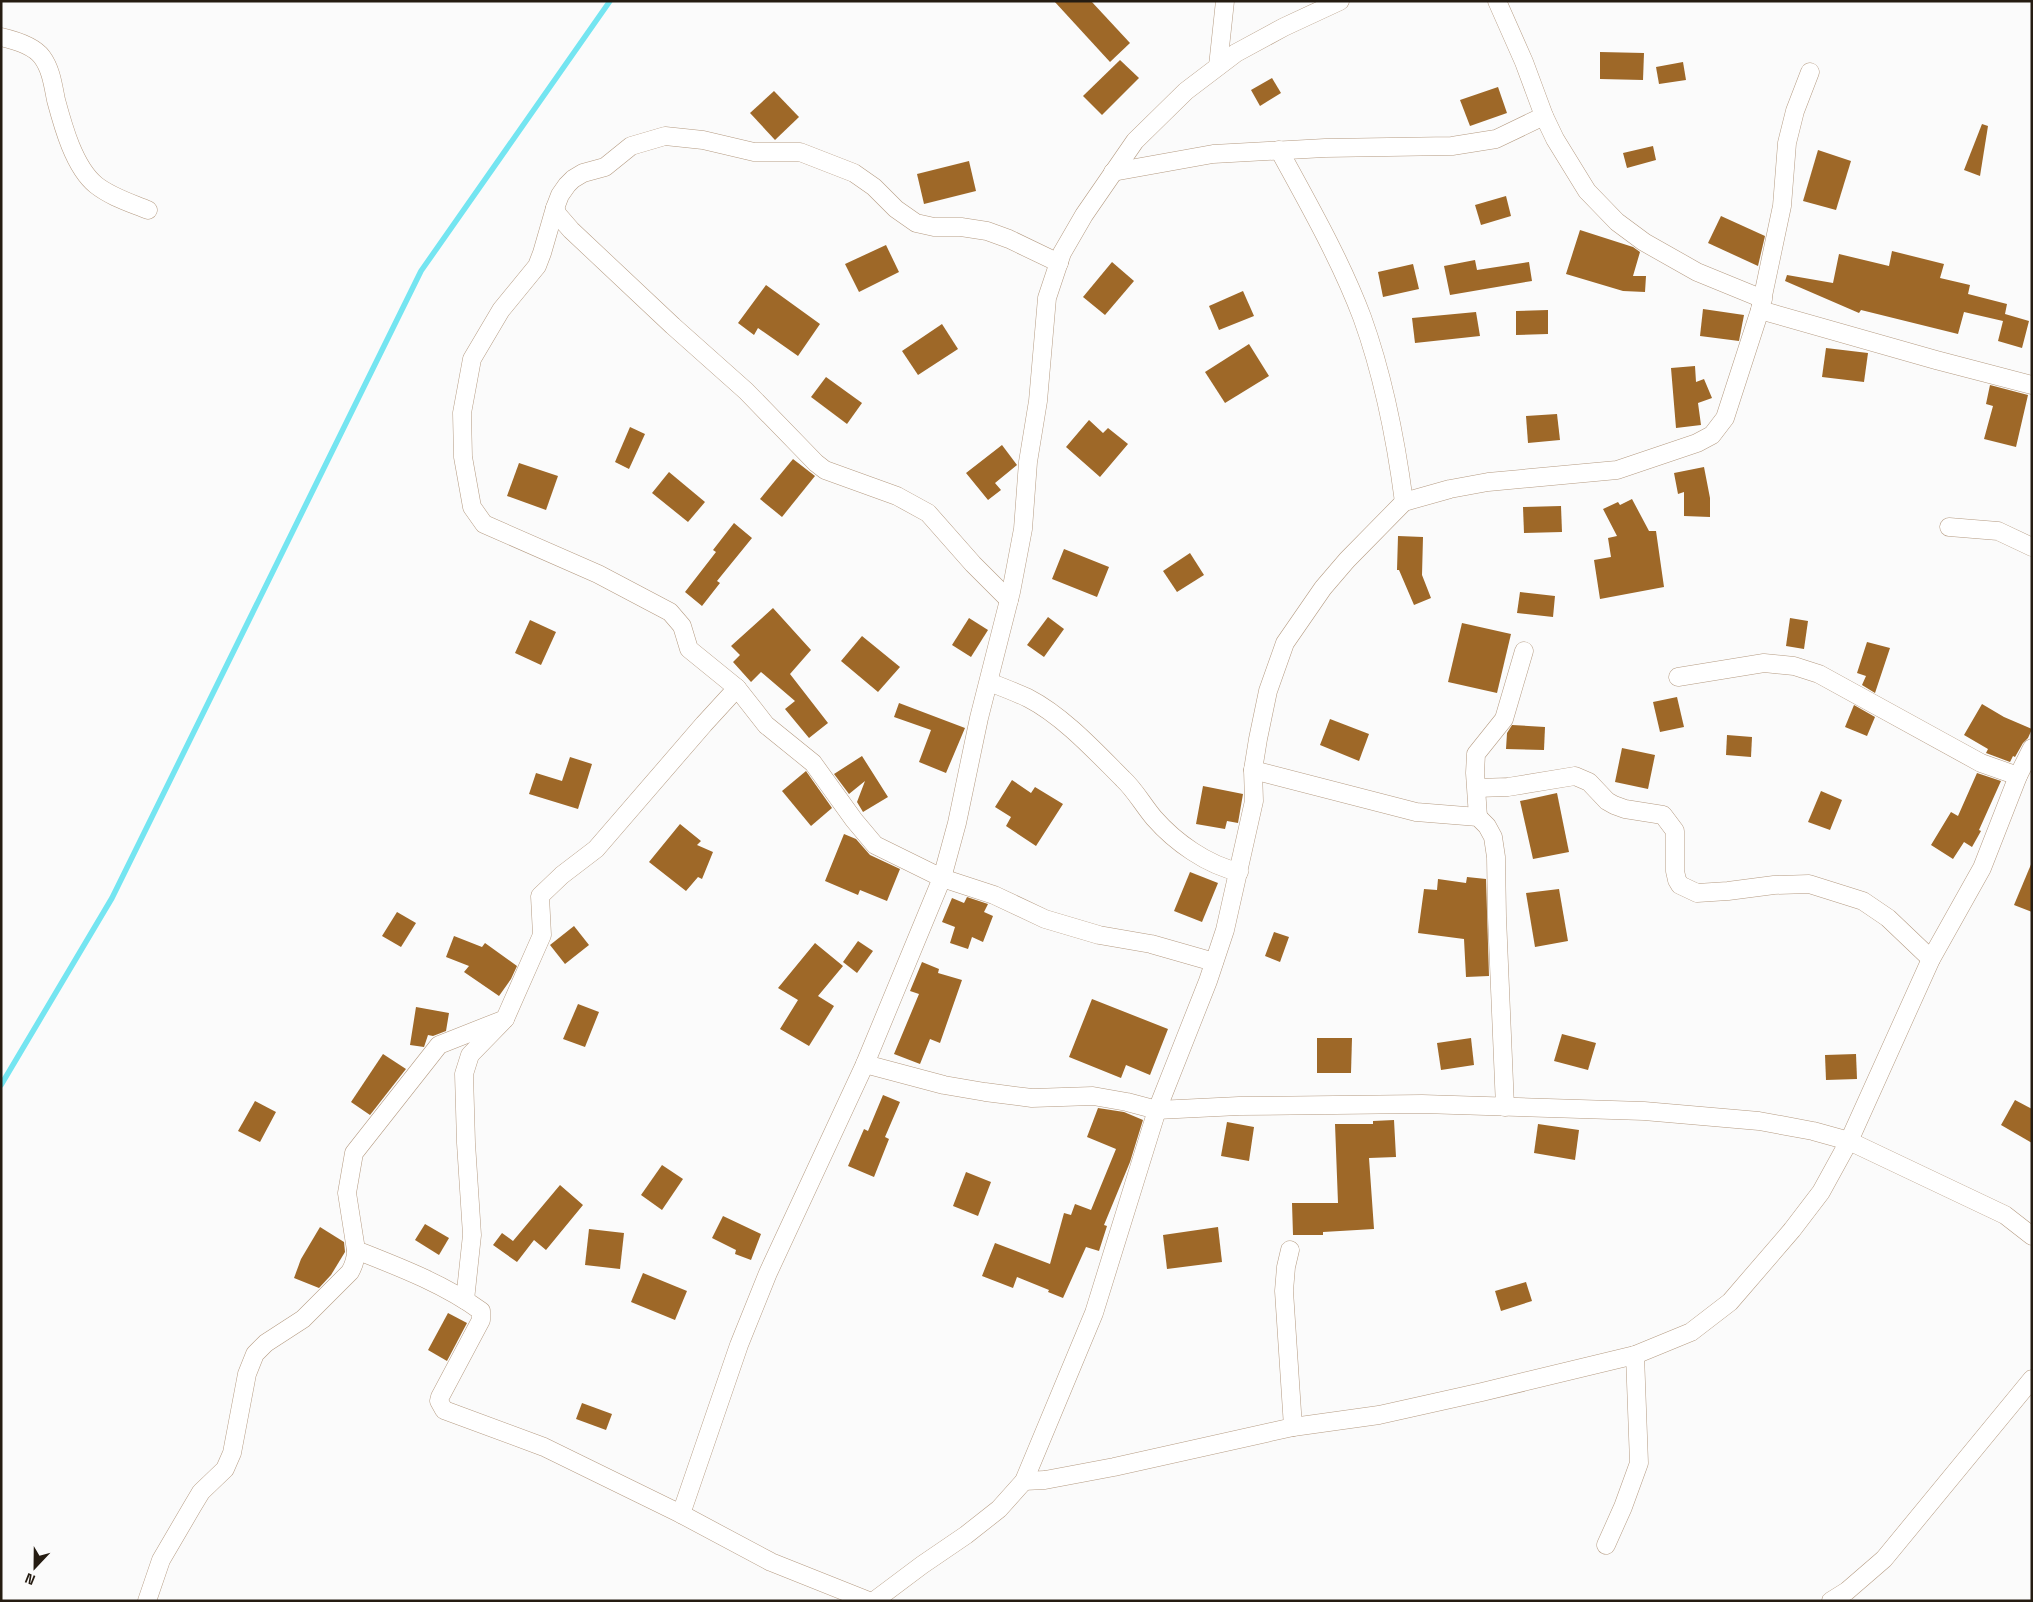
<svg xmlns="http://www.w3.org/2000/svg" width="2033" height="1602" font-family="'Space Grotesk',sans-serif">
	<rect width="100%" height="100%" fill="#fbfbfb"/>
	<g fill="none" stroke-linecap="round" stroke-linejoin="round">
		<path stroke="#74e5f1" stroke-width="5.5" d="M 1,1085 L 112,898 L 421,271 L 610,1"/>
	</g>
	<g fill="#9e6828">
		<path d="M 1054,1 L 1091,1 L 1130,43 L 1110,62 Z"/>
		<path d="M 1600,52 L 1644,53 L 1643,80 L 1600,79 Z"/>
		<path d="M 1120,60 L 1139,78 L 1102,115 L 1083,96 Z"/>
		<path d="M 1683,62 L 1686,80 L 1659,84 L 1656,67 Z"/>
		<path d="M 1272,78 L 1281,93 L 1260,106 L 1251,90 Z"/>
		<path d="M 1498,87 L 1507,113 L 1470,126 L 1460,100 Z"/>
		<path d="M 774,91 L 799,117 L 775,140 L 750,113 Z"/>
		<path d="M 1982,124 L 1988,126 L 1980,176 L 1964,170 Z"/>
		<path d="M 1653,146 L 1656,160 L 1627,168 L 1623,153 Z"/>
		<path d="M 1818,150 L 1851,161 L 1836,210 L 1803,201 Z"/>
		<path d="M 969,161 L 976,191 L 924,204 L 917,174 Z"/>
		<path d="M 1506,196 L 1511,216 L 1481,225 L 1475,205 Z"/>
		<path d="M 1721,216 L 1765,236 L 1758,266 L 1708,243 Z"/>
		<path d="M 1580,230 L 1633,247 L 1640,252 L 1633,276 L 1646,276 L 1645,292 L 1623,291 L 1566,274 Z"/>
		<path d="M 886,245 L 899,272 L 859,292 L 845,264 Z"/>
		<path d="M 1892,251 L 1944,264 L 1940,278 L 1970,285 L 1968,294 L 2007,304 L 2005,314 L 2029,321 L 2022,348 L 1998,341 L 2003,321 L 1964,312 L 1958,334 L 1861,310 L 1859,313 L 1785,281 L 1787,275 L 1833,283 L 1839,254 L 1889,266 Z"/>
		<path d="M 1475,260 L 1477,270 L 1529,262 L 1532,281 L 1450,295 L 1444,266 Z"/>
		<path d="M 1112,262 L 1134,281 L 1105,315 L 1083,297 Z"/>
		<path d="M 1413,264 L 1419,289 L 1383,297 L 1378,272 Z"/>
		<path d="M 766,285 L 820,324 L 798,356 L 758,328 L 754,335 L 738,323 Z"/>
		<path d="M 1243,291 L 1254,316 L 1219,330 L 1209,306 Z"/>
		<path d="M 1703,309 L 1744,315 L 1739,341 L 1700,336 Z"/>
		<path d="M 1548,310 L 1548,334 L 1516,335 L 1516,311 Z"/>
		<path d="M 1476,312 L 1480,336 L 1415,343 L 1412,318 Z"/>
		<path d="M 942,324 L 958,349 L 918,375 L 902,351 Z"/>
		<path d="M 1249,344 L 1269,376 L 1225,403 L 1205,372 Z"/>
		<path d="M 1826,348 L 1868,353 L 1864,382 L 1822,377 Z"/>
		<path d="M 1695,366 L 1696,382 L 1704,379 L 1712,398 L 1698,403 L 1701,425 L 1676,428 L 1671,368 Z"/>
		<path d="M 826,377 L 862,403 L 847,424 L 811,397 Z"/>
		<path d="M 1990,385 L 2028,395 L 2016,447 L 1984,439 L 1993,406 L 1986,404 Z"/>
		<path d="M 1557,414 L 1560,440 L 1528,443 L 1526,416 Z"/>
		<path d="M 1089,420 L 1103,433 L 1108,428 L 1128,444 L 1100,477 L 1066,447 Z"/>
		<path d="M 630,427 L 645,434 L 629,469 L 615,462 Z"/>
		<path d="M 1002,445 L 1017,465 L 995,483 L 1001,490 L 988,500 L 966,473 Z"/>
		<path d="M 793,459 L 815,476 L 782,517 L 760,499 Z"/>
		<path d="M 519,463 L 558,476 L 546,510 L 507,496 Z"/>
		<path d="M 1704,467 L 1710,498 L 1710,517 L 1684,516 L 1684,492 L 1678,494 L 1674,473 Z"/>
		<path d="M 669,472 L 705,502 L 688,522 L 652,493 Z"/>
		<path d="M 1632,499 L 1649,531 L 1656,531 L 1664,587 L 1600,599 L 1594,560 L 1611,557 L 1608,538 L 1617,536 L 1603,509 L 1618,502 L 1620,505 Z"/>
		<path d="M 1561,506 L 1562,532 L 1524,533 L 1523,507 Z"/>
		<path d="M 734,523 L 752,538 L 717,581 L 720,583 L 702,606 L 685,592 L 716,552 L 713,550 Z"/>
		<path d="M 1398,536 L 1423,537 L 1422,575 L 1431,598 L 1414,605 L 1399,570 L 1397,570 Z"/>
		<path d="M 1064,549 L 1109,567 L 1097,597 L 1052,579 Z"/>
		<path d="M 1190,553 L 1204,575 L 1177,592 L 1163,571 Z"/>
		<path d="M 1520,592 L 1555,596 L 1553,617 L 1517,613 Z"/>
		<path d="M 773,608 L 811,650 L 790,674 L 828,723 L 809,738 L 785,709 L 795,701 L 761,672 L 751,682 L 733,662 L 740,655 L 731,646 Z"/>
		<path d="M 1048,617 L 1064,629 L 1044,657 L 1027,645 Z"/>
		<path d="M 969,618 L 988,630 L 971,657 L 952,645 Z"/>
		<path d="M 1790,618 L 1808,621 L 1804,649 L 1786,646 Z"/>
		<path d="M 530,620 L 556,632 L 541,665 L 515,653 Z"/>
		<path d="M 1462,623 L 1511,634 L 1497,693 L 1448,682 Z"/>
		<path d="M 862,636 L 900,667 L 878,692 L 841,661 Z"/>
		<path d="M 1867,642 L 1890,648 L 1875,693 L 1862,685 L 1866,676 L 1857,673 Z"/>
		<path d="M 1677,697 L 1684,727 L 1660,732 L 1653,702 Z"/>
		<path d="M 899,703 L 965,728 L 946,773 L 919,762 L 931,730 L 894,717 Z"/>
		<path d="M 1982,704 L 2004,717 L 2032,729 L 2028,738 L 2023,743 L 2015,757 L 2013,756 L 2010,762 L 1986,753 L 1988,749 L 1964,735 Z"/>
		<path d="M 1854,705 L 1875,717 L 1867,736 L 1845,727 Z"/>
		<path d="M 1330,719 L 1369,734 L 1359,761 L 1320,745 Z"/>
		<path d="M 1512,725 L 1545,727 L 1544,750 L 1506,749 L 1507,733 Z"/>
		<path d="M 1727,735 L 1752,737 L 1751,757 L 1726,755 Z"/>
		<path d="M 1622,748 L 1655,755 L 1648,789 L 1615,782 Z"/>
		<path d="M 862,756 L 888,797 L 863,812 L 857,802 L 865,781 L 849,794 L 834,774 Z"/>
		<path d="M 570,757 L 592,764 L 578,809 L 529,794 L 536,773 L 562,781 Z"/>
		<path d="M 806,771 L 832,808 L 811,826 L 782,791 Z"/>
		<path d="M 1977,773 L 2001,781 L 1979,830 L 1981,831 L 1972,847 L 1964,842 L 1953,859 L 1931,845 L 1951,812 L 1958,816 Z"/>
		<path d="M 1012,780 L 1031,793 L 1035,787 L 1063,804 L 1036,846 L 1006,826 L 1011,817 L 995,807 Z"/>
		<path d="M 1203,786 L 1243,794 L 1238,823 L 1227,821 L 1225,829 L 1196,824 Z"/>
		<path d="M 1821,791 L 1842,800 L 1830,830 L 1808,822 Z"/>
		<path d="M 1557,793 L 1569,852 L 1533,859 L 1520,801 Z"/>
		<path d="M 680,824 L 701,841 L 697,845 L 713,852 L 702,879 L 698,877 L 686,891 L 649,862 Z"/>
		<path d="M 844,834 L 856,839 L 870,855 L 900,869 L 887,901 L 860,890 L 858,895 L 825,881 Z"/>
		<path d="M 2032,862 L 2032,912 L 2014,905 Z"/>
		<path d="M 1190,872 L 1218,883 L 1202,922 L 1174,911 Z"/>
		<path d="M 1467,877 L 1486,879 L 1489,976 L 1466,977 L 1464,939 L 1418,933 L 1424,889 L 1437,890 L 1438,879 L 1466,883 Z"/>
		<path d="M 1559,889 L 1568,941 L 1535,947 L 1526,893 Z"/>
		<path d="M 967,897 L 988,904 L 984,912 L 993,916 L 983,942 L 972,937 L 968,949 L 950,943 L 955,927 L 942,922 L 952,898 L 964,903 Z"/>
		<path d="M 397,912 L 416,923 L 401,947 L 382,936 Z"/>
		<path d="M 574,926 L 589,945 L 565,964 L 550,945 Z"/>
		<path d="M 1274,932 L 1289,937 L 1280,962 L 1265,956 Z"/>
		<path d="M 454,936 L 482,947 L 485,943 L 517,966 L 511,979 L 499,996 L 464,972 L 469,966 L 446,957 Z"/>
		<path d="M 858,941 L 873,951 L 857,973 L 843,962 Z"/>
		<path d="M 815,943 L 843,966 L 818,996 L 834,1006 L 809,1046 L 780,1029 L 798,1000 L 778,988 Z"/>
		<path d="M 922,962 L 939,969 L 938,973 L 962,980 L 940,1043 L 930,1039 L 920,1064 L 894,1054 L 919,994 L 910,991 Z"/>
		<path d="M 1092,999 L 1168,1029 L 1150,1075 L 1126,1065 L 1121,1078 L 1069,1057 Z"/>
		<path d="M 578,1004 L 599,1012 L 585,1047 L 563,1039 Z"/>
		<path d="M 416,1007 L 449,1013 L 446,1031 L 433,1036 L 428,1035 L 424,1047 L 410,1045 Z"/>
		<path d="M 1562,1034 L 1596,1043 L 1588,1070 L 1554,1061 Z"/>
		<path d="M 1317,1038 L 1352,1038 L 1351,1073 L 1317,1073 Z"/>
		<path d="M 1471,1038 L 1474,1065 L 1441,1070 L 1437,1043 Z"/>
		<path d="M 383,1054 L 406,1069 L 370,1115 L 351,1102 Z"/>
		<path d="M 1856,1054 L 1857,1079 L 1826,1080 L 1825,1055 Z"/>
		<path d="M 883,1095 L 900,1102 L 885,1137 L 889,1139 L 874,1177 L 848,1166 L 864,1129 L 868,1131 Z"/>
		<path d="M 2015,1100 L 2032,1109 L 2032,1143 L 2001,1125 Z"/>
		<path d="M 255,1101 L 276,1112 L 260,1142 L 238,1131 Z"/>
		<path d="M 1098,1108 L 1124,1112 L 1143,1120 L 1130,1162 L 1104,1225 L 1107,1226 L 1099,1251 L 1086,1247 L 1063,1298 L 1048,1292 L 1049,1290 L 1017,1277 L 1013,1288 L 982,1276 L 995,1243 L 1050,1264 L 1064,1213 L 1071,1215 L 1075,1204 L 1091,1210 L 1116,1149 L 1087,1137 Z"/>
		<path d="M 1394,1120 L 1396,1157 L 1369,1158 L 1374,1229 L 1323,1232 L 1323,1235 L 1293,1235 L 1292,1203 L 1338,1203 L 1335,1124 L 1373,1124 L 1373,1121 Z"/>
		<path d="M 1227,1122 L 1254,1127 L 1249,1161 L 1221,1156 Z"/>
		<path d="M 1538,1124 L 1579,1130 L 1575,1160 L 1534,1153 Z"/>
		<path d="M 662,1165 L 683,1179 L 662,1210 L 641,1195 Z"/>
		<path d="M 966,1172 L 991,1182 L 978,1216 L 953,1206 Z"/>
		<path d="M 560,1185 L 583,1205 L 546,1250 L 534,1240 L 517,1262 L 493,1245 L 502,1233 L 513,1241 Z"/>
		<path d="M 723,1216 L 761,1234 L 751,1260 L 735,1254 L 736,1250 L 712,1238 Z"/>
		<path d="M 425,1224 L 449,1238 L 439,1255 L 415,1240 Z"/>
		<path d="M 320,1227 L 344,1242 L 345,1252 L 331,1275 L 319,1288 L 294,1278 L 301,1259 Z"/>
		<path d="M 1218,1227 L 1222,1262 L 1167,1269 L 1163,1235 Z"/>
		<path d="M 589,1229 L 624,1233 L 620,1269 L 585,1265 Z"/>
		<path d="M 643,1273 L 687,1291 L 675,1320 L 631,1302 Z"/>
		<path d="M 1526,1282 L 1532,1301 L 1501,1311 L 1495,1291 Z"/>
		<path d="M 448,1313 L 467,1323 L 447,1361 L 428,1350 Z"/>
		<path d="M 582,1403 L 612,1414 L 606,1430 L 576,1419 Z"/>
	</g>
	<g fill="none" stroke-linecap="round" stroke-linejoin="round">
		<defs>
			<g id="minor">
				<path d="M 1497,1 L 1524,62 L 1544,116 L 1555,139 L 1587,191 L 1617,222 L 1644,242 L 1697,272 L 1763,299"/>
				<path d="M 1,37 C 14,40 34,46 42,57 C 51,69 53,85 56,100 C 63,126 74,167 96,185 C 111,197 131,203 148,210"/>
				<path d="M 1218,66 L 1225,1"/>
				<path d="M 1279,150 C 1309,205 1340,259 1362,317 C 1383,375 1396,441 1404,502"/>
				<path d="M 1113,172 L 1213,154 L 1325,148 L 1452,146 L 1496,139 L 1544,116"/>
				<path d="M 555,208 L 558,215 L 571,230 L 673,326 L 746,391 L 816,463 L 825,470 L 897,496 L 928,513 L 973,564 L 1009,600"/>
				<path d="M 1059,263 L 1009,239 L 987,231 L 961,227 L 934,227 L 916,223 L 896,209 L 874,187 L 854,173 L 800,152 L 754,152 L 703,140 L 665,136 L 631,146 L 605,167 L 583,173 L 573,179 L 567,185 L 560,195 L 555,208 L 542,253 L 537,266 L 501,310 L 472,359 L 462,413 L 463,457 L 472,507 L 484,524 L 598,574 L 670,612 L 682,626 L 689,649 L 737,688 L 766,725 L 813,763 L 854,820 L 875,845 L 942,878 L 994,895 L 1045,919 L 1099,935 L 1151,944 L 1214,962"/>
				<path d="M 1760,310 L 1936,360 L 2032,385"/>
				<path d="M 1949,527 L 1998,531 L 2032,547"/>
				<path d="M 1678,677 L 1764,663 L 1794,666 L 1819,674 L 1981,763 L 2018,776"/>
				<path d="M 989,682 C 1002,687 1015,692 1028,698 C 1063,716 1095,751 1123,779 C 1135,790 1143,805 1154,818 C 1175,842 1207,865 1239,872"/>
				<path d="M 1253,770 L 1416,812 L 1478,817 L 1487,826 L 1493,837 L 1496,857 L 1497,917 L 1505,1107"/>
				<path d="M 1477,788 L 1508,787 L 1575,776 L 1589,782 L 1607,801 L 1614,805 L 1625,809 L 1663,815 L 1675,831 L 1675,871 L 1677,880 L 1680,885 L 1697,893 L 1728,891 L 1774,885 L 1809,884 L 1844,895 L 1863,901 L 1888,918 L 1931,959"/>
				<path d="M 1478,817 L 1475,773 L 1476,754 L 1504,719 L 1524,651"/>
				<path d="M 865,1064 L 944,1085 L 985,1092 L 1032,1098 L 1093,1096 L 1127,1102 L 1157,1110 L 1239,1106 L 1422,1104 L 1644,1111 L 1759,1121 L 1813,1131 L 1849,1141 L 2005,1215 L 2032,1236"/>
				<path d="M 356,1250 C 399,1267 444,1284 481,1311 L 481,1320 L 440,1397 L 439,1401 L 444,1410 L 544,1447 L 681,1514 L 771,1562 L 869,1601"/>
				<path d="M 1290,1250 L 1286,1267 L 1284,1291 L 1293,1427"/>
				<path d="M 465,1300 L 472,1235 L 466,1143 L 464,1074 L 470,1055 L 505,1019 L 542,935 L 540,896 L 562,875 L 596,849 L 704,724 L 737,688"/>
				<path d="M 1024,1481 L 1045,1480 L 1114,1467 L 1293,1427 L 1379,1415 L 1482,1392 L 1635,1355 L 1691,1332 L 1730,1302 L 1792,1230 L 1821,1192 L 1849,1141 L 1931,959 L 1982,868 L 2018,776 L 2032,748"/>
				<path d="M 681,1514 L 739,1345 L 768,1273 L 865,1064 L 942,878 L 957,823 L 979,718 L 1011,592 L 1023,529 L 1028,462 L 1038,401 L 1047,298 L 1062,253 L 1084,215 L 1135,141 L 1186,91 L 1236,53 L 1284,27 L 1340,1"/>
				<path d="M 1606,1545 L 1623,1507 L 1639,1463 L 1635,1355"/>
				<path d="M 147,1601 L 161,1560 L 192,1507 L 201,1492 L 225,1469 L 232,1453 L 247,1374 L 255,1354 L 266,1343 L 303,1319 L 350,1272 C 354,1265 356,1259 356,1250 L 347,1193 L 354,1153 L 439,1045 L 505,1019"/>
				<path d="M 874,1601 L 922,1565 L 966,1535 L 999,1509 L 1024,1481 L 1094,1313 L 1157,1110 L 1208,981 L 1225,930 L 1254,801 L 1253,770 L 1258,739 L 1268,691 L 1285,643 L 1323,588 L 1347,560 L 1404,502 L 1450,489 L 1488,482 L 1617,470 L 1697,443 L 1712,435 L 1725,418 L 1760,310 L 1782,206 L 1787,143 L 1795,111 L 1810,72"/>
				<path d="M 1831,1601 L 1847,1591 L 1884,1559 L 2032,1379"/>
			</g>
		</defs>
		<use href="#minor" stroke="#b59b82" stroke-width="19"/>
		<use href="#minor" stroke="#fff" stroke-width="18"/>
	</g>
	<rect width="2033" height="1602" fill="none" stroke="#251c12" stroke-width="5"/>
	<g transform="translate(35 1567) rotate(202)" stroke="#fbfbfb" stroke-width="4" paint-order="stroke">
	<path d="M0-4L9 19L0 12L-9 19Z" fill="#251c12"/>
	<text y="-8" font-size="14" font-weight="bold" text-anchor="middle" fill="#251c12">N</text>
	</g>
</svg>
